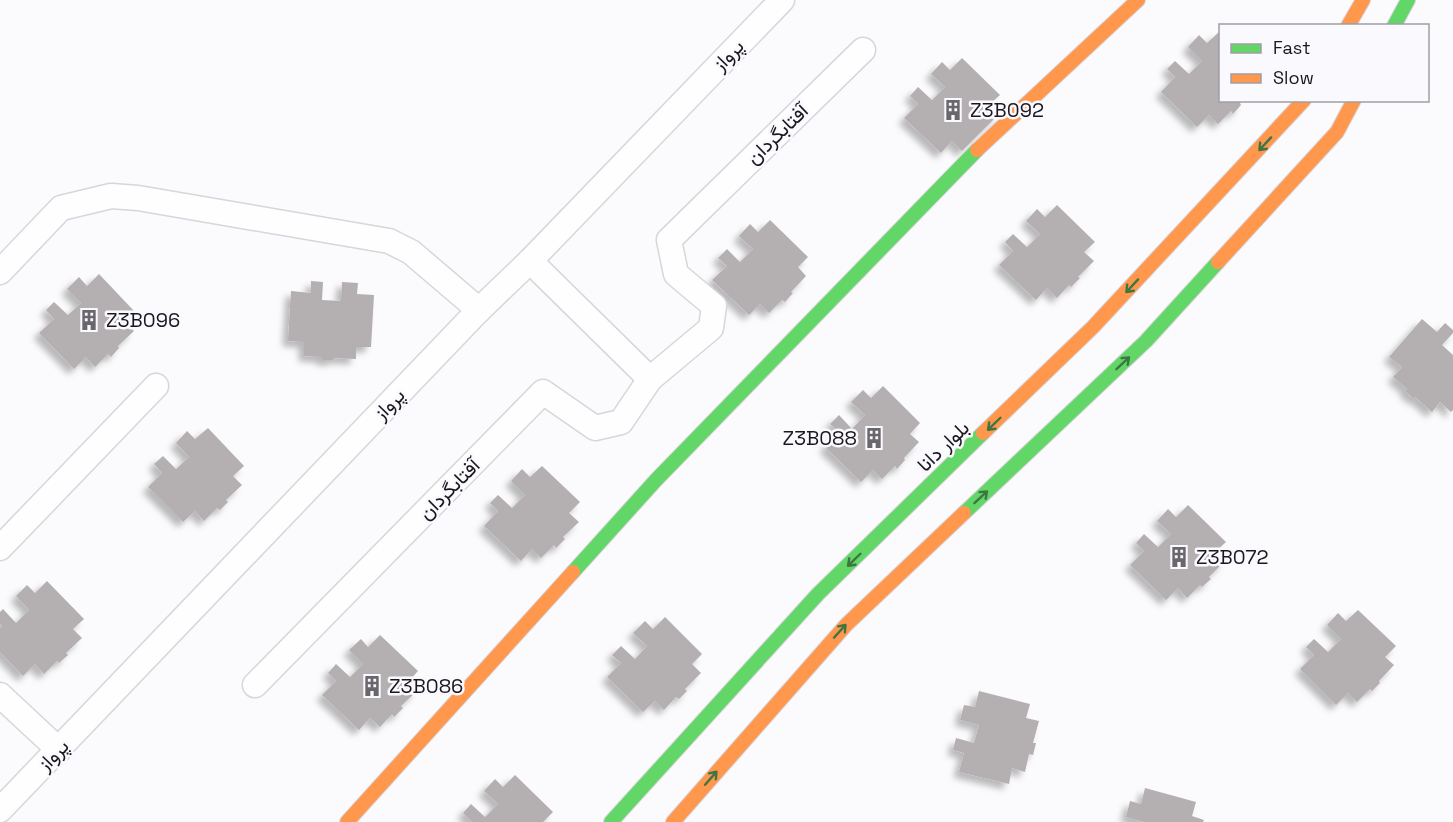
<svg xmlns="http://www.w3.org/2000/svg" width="1453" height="822" font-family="'Space Grotesk',Vazirmatn,sans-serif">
	<defs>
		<filter id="shadow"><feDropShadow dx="-5.5" dy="5.5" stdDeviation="3" flood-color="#0004"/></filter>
	</defs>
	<rect width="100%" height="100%" fill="#fbfafc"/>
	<g fill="#b4afb0" filter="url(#shadow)">
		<path d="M 1219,32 L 1220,33 L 1220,100 L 1242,100 L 1240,103 L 1241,105 L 1233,114 L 1231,111 L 1218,124 L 1209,115 L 1197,127 L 1161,92 L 1175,77 L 1167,69 L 1175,61 L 1189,74 L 1202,61 L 1188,47 L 1199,35 L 1207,43 Z"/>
		<path d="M 962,58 L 1000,95 L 989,105 L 999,114 L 962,151 L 952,141 L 941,153 L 904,118 L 918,104 L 910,96 L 918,87 L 932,100 L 945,87 L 931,74 L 942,62 L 950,70 Z"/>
		<path d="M 1057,205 L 1095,242 L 1084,252 L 1094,261 L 1078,277 L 1080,278 L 1071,287 L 1069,285 L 1057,298 L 1047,288 L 1036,300 L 999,265 L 1013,251 L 1005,242 L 1013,234 L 1027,247 L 1040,234 L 1026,221 L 1037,209 L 1045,217 Z"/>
		<path d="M 770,220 L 808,257 L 798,267 L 806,276 L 791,292 L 793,293 L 785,302 L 782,300 L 769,313 L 760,304 L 749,315 L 712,280 L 727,266 L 718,258 L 727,249 L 740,262 L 753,249 L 739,236 L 750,224 L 758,232 Z"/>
		<path d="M 99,274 L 135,312 L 125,322 L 134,331 L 118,346 L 119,348 L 111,357 L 108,354 L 95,367 L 86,357 L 74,369 L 39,333 L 54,319 L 46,310 L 54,302 L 68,315 L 81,303 L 67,289 L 79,277 L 87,286 Z"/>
		<path d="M 311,281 L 323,282 L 322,300 L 341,301 L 342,282 L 358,283 L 357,294 L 374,295 L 371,347 L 356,347 L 356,359 L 334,358 L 333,360 L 322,360 L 322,357 L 304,356 L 304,342 L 288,341 L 291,291 L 311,293 Z"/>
		<path d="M 1422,319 L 1437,332 L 1445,323 L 1453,330 L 1453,333 L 1442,345 L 1453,355 L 1453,410 L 1451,412 L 1440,402 L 1432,412 L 1415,397 L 1414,399 L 1405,391 L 1407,389 L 1393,377 L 1402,367 L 1389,357 Z"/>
		<path d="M 883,386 L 920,423 L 910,434 L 919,442 L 904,458 L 905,460 L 897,469 L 895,466 L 882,479 L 873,470 L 861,482 L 825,447 L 839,432 L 830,424 L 839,415 L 852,429 L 865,415 L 851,402 L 863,390 L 871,398 Z"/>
		<path d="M 208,428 L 244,466 L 233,476 L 242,485 L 226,500 L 228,502 L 220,510 L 217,508 L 204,521 L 195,511 L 183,522 L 148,487 L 162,473 L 154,464 L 163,456 L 176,469 L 189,457 L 176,443 L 187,431 L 195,439 Z"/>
		<path d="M 542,466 L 580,502 L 569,513 L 579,522 L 563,537 L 565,539 L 556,548 L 554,545 L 541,558 L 532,549 L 521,561 L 484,526 L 498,511 L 490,503 L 498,495 L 512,508 L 525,495 L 511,481 L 522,469 L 530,477 Z"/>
		<path d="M 1188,505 L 1226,542 L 1215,552 L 1225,561 L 1209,577 L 1211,579 L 1202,587 L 1200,585 L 1187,598 L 1178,588 L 1166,600 L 1130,565 L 1144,551 L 1136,543 L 1144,534 L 1158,547 L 1171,534 L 1157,521 L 1168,509 L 1176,517 Z"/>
		<path d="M 47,581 L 84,619 L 73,629 L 82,638 L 66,653 L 68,655 L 59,663 L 57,661 L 44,674 L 35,664 L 23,676 L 0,652 L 0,628 L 2,626 L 0,624 L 0,612 L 3,609 L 16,623 L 29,610 L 16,596 L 27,585 L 35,593 Z"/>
		<path d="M 1358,610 L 1396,646 L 1385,657 L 1394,665 L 1379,681 L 1380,683 L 1372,691 L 1370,689 L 1357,702 L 1348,693 L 1336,705 L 1300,669 L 1314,655 L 1306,647 L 1314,639 L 1328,652 L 1341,639 L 1327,625 L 1338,613 L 1346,621 Z"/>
		<path d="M 665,617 L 702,654 L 692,664 L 701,673 L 685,689 L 687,691 L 679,699 L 676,697 L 664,710 L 655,701 L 643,712 L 607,677 L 621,663 L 612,655 L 621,646 L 635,659 L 647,646 L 633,633 L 645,621 L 653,629 Z"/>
		<path d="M 380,635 L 418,671 L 408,682 L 417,691 L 401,706 L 403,708 L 394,717 L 392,714 L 380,727 L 370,718 L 359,730 L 322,695 L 336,681 L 328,673 L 336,664 L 350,677 L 363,664 L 349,650 L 361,639 L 368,647 Z"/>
		<path d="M 979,691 L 1030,704 L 1026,718 L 1039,721 L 1033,743 L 1036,743 L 1033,755 L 1029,754 L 1025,772 L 1012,768 L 1009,784 L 959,772 L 964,753 L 953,750 L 956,738 L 974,743 L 979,725 L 960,720 L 964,705 L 975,707 Z"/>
		<path d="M 515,775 L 553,812 L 543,822 L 472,822 L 463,813 L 471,804 L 485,817 L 498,804 L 484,791 L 495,779 L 503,787 Z"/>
		<path d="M 1145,788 L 1196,802 L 1192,816 L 1204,820 L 1203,822 L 1144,822 L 1126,817 L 1130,801 L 1141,804 Z"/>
	</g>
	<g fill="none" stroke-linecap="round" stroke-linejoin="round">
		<defs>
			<g id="street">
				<path d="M 530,261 L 650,379 L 711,328 L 714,306 L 676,274 L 669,240 L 863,50"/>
				<path d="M 0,272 L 61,208 L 111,196 L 138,198 L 389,241 L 411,252 L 479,310"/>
				<path d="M 0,548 L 156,386"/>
				<path d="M 255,685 L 543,392 L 595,428 L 621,422 L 650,379"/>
				<path d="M 0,695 L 59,750"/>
				<path d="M 0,810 L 479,310 L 530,261 L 782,0"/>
			</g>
			<g id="fast">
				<path d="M 1394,26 L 1408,0"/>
				<path d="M 964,513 L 1146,341 L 1218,262"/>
				<path d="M 573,572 L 656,480 L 977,150"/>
				<path d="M 611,822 L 818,594 L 983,433"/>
			</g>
			<g id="slow">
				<path d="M 1348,26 L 1363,0"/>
				<path d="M 977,150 L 1138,0"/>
				<path d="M 1218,262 L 1337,132 L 1354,100"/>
				<path d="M 983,433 L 1093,327 L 1304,100"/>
				<path d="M 347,822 L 573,572"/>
				<path d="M 673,822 L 846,625 L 964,513"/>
			</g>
		</defs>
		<use href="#street" stroke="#d8d5db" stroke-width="27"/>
		<use href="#fast" stroke="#d8d5db" stroke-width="16"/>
		<use href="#slow" stroke="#d8d5db" stroke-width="16"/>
		<use href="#street" stroke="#fefeff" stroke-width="24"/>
		<use href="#fast" stroke="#63d668" stroke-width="14"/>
		<use href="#slow" stroke="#ff974d" stroke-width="14"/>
	</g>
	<defs><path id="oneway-shaft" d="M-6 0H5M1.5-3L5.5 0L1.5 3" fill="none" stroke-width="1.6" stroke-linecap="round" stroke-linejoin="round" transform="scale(1.5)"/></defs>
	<g stroke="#3e7643">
		<use href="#oneway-shaft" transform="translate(1265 144) rotate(133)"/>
		<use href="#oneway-shaft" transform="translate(1132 286) rotate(133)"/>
		<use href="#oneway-shaft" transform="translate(1123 363) rotate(-43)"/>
		<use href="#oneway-shaft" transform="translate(994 424) rotate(136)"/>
		<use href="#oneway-shaft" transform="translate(981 497) rotate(-43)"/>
		<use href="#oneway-shaft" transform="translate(854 560) rotate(136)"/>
		<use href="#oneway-shaft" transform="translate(840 631) rotate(-48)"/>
		<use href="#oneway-shaft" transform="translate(711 778) rotate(-49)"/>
	</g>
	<defs>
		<symbol id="building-bare" viewBox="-9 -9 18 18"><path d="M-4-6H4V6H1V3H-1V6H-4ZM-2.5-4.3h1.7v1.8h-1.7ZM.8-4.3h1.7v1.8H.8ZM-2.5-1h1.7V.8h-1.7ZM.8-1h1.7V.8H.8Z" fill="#69666c" stroke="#faf9fd" stroke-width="2.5" paint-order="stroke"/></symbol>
	</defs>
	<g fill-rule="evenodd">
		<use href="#building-bare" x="938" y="95" width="30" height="30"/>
		<use href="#building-bare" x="74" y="305" width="30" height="30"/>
		<use href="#building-bare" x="859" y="423" width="30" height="30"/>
		<use href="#building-bare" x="1164" y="542" width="30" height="30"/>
		<use href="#building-bare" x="357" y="671" width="30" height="30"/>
	</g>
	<g text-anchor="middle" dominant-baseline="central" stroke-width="5" stroke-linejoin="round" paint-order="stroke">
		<g font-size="20" fill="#1a171e" stroke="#faf9fd">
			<text transform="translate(728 55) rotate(-46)">پرواز</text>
			<text transform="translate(777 134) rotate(-44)">آفتابگردان</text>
			<text transform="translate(389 404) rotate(-46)">پرواز</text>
			<text transform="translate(943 446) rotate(-44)">بلوار دانا</text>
			<text transform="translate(449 489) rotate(-45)">آفتابگردان</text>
			<text transform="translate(53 755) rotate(-46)">پرواز</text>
		</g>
		<g font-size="20" fill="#1a171e" stroke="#faf9fd" text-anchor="start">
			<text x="970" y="110">Z3B092</text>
			<text x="106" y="320">Z3B096</text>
			<text x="857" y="438" text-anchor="end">Z3B088</text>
			<text x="1196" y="557">Z3B072</text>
			<text x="389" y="686">Z3B086</text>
		</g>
	</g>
	<rect x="1219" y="24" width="210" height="78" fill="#faf9fd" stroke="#a09fa4" stroke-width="1.5"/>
	<rect x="1231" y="44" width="30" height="9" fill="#63d668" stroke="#a09fa4" stroke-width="1.5"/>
	<text x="1273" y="54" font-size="18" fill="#1a171e">Fast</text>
	<rect x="1231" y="74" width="30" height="9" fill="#ff974d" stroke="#a09fa4" stroke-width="1.5"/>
	<text x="1273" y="84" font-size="18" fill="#1a171e">Slow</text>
</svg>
